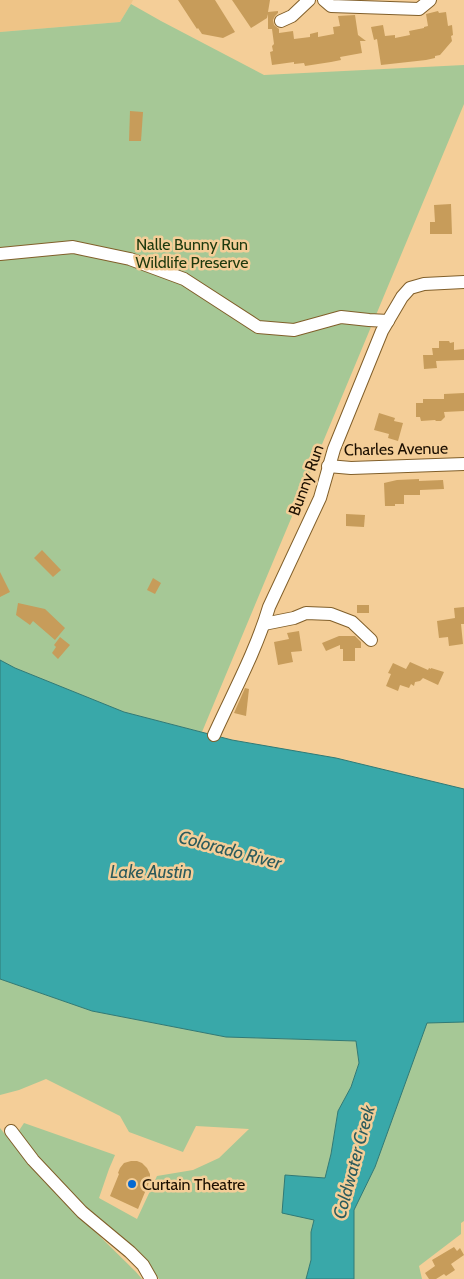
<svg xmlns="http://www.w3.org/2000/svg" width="464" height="1279" font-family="Cabin,sans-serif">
	<rect width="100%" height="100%" fill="#f4ce98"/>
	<path fill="#eec487" d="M 0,0 L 133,0 L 131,4 L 120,22 L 0,32 Z"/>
	<g fill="#a6c896">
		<path d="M 131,4 L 161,21 L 264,75 L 464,65 L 464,104 L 202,732 L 124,712 L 15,668 L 0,660 L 0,32 L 120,22 Z"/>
		<path d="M 0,979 L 92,1011 L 226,1037 L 356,1041 L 359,1063 L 351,1087 L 338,1111 L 331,1154 L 325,1178 L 285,1175 L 314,1220 L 311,1232 L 311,1260 L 306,1279 L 159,1279 L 147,1261 L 86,1208 L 43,1167 L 18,1132 L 24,1123 L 115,1155 L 109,1169 L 99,1198 L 137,1219 L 157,1176 L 193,1170 L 219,1158 L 249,1129 L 196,1126 L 183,1152 L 129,1132 L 120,1116 L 46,1079 L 19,1090 L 0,1095 Z"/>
		<path d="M 427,1022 L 464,1022 L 464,1221 L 461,1223 L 461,1234 L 419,1266 L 422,1279 L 354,1279 L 354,1210 L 375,1167 Z"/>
		<path d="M 0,1128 L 23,1157 L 66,1203 L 136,1272 L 142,1279 L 0,1279 Z"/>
	</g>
	<path fill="#39a8a9" stroke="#307a76" d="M 0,660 L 15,668 L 124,712 L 232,740 L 336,758 L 464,789 L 464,1022 L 427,1023 L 375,1167 L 354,1210 L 354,1279 L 306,1279 L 311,1260 L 311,1232 L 314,1220 L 282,1213 L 285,1175 L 325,1178 L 331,1154 L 338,1111 L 351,1087 L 359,1063 L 356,1041 L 226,1037 L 92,1011 L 0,979 Z"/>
	<g fill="#c79c5a">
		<path d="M 178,0 L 215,0 L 235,32 L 223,38 L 202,34 L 198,28 L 197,29 L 193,23 Z"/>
		<path d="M 232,0 L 270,0 L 268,12 L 278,11 L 278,13 L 275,16 L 273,20 L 274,25 L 279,29 L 279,33 L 293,31 L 294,39 L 310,37 L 310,34 L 318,32 L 318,37 L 334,34 L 333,27 L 340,26 L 338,16 L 355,15 L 358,35 L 366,41 L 360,41 L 362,53 L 340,57 L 341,60 L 331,62 L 305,66 L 304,63 L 294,64 L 294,62 L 272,65 L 270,52 L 273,51 L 272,46 L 274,44 L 272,29 L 268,29 L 268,14 L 267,18 L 251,28 Z"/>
		<path d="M 438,11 L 439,13 L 446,12 L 448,26 L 452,25 L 453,35 L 451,36 L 452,41 L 440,55 L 435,56 L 435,58 L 426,60 L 381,65 L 377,39 L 374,40 L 371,27 L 383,25 L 385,36 L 395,35 L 395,38 L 410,35 L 409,31 L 424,28 L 424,27 L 428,26 L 426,14 Z"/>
		<path d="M 130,111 L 143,112 L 141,141 L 129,141 Z"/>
		<path d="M 451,204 L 452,234 L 430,234 L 430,222 L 435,222 L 434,205 Z"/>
		<path d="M 439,341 L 449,341 L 450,343 L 454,342 L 454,350 L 464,349 L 464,360 L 436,361 L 437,368 L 424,369 L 423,355 L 433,355 L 432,348 L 439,348 Z"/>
		<path d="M 464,393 L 464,411 L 444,412 L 445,417 L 441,421 L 436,421 L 435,420 L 421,421 L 420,417 L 416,417 L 416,403 L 423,403 L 423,399 L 444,399 L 444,394 Z"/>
		<path d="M 379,413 L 395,418 L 394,421 L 403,423 L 398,441 L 388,438 L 389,434 L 374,430 Z"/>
		<path d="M 419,479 L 419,481 L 443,480 L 444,489 L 420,490 L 420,495 L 404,495 L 404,504 L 395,504 L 395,506 L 385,506 L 384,483 L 397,480 Z"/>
		<path d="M 346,514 L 365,515 L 364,527 L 346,526 Z"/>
		<path d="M 42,550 L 61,570 L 53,577 L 34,558 Z"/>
		<path d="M 0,572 L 10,592 L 0,597 Z"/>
		<path d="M 153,578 L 161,583 L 155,594 L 147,590 Z"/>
		<path d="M 18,603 L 45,609 L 65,628 L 55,640 L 33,621 L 30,625 L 16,615 Z"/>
		<rect x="357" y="605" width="12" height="8"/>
		<path d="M 464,607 L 464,624 L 461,624 L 463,644 L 449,646 L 448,637 L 439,638 L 437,621 L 455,618 L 454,608 Z"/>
		<path d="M 299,631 L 302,651 L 291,652 L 293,662 L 278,665 L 274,642 L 289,639 L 287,633 Z"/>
		<path d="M 339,636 L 355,636 L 361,642 L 361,648 L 355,648 L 355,661 L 343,661 L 343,649 L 340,649 L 340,645 L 326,651 L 322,643 Z"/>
		<path d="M 60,637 L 70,645 L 58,659 L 52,653 L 56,647 L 54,645 Z"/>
		<path d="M 410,662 L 428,670 L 429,668 L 431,669 L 431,668 L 444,672 L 438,685 L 423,678 L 420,681 L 415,682 L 414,686 L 411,684 L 409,688 L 400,685 L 398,691 L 386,686 L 391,674 L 388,673 L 393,663 L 406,669 Z"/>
		<path d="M 245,688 L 249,689 L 246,716 L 234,713 Z"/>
		<path d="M 131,1161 L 137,1161 L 142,1163 L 147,1168 L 150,1174 L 150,1180 L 138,1209 L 110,1196 L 119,1174 L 118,1173 L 120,1168 L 124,1163 Z"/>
		<path d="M 454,1247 L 457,1251 L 460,1248 L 464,1255 L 451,1264 L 455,1270 L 446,1276 L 444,1274 L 436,1279 L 429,1279 L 425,1273 L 435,1266 L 432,1260 Z"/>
	</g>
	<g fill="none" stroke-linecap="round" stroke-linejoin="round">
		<defs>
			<g id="minor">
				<path d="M 324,0 L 331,6 L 419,9 L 430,0"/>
				<path d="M 281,21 L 292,16 L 309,0"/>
				<path d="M 0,254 L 73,247 L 130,259 L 184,279 L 258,327 L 294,330 L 341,317 L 369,320 L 388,321"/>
				<path d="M 328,466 L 351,468 L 464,464"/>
				<path d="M 264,624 L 294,618 L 306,613 L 331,614 L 352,622 L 371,640"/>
				<path d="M 214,735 C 233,693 256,651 269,607 L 320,498 L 334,449 L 382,331 L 402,297 L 410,288 L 424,284 L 464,282"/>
				<path d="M 11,1131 L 33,1160 L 82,1212 L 130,1252 L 143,1265 L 151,1279"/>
			</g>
		</defs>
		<use href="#minor" stroke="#815f2a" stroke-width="14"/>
		<use href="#minor" stroke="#fff" stroke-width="12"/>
	</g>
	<circle fill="#0569d1" stroke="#f4ce98" stroke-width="2" cx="132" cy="1184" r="5"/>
	<g text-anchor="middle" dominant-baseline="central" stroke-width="5" stroke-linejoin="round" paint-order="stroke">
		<g font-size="16" fill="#1d390d" stroke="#f4ce98">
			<text x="192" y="244">Nalle Bunny Run<tspan x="192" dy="18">Wildlife Preserve</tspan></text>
		</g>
		<g font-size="16" fill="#1c0f00" stroke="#f4ce98">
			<text transform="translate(396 449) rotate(-1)">Charles Avenue</text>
			<text transform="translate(306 480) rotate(-70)">Bunny Run</text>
		</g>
		<g font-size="16" fill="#1c0f00" stroke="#f4ce98" text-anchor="start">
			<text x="142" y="1184">Curtain Theatre</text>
		</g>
		<g font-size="18" font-style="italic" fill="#2d5b5c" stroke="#f4ce98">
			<text transform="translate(230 850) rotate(15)">Colorado River</text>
			<text x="151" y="872">Lake Austin</text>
			<text transform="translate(354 1162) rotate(-75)">Coldwater Creek</text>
		</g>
	</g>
</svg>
